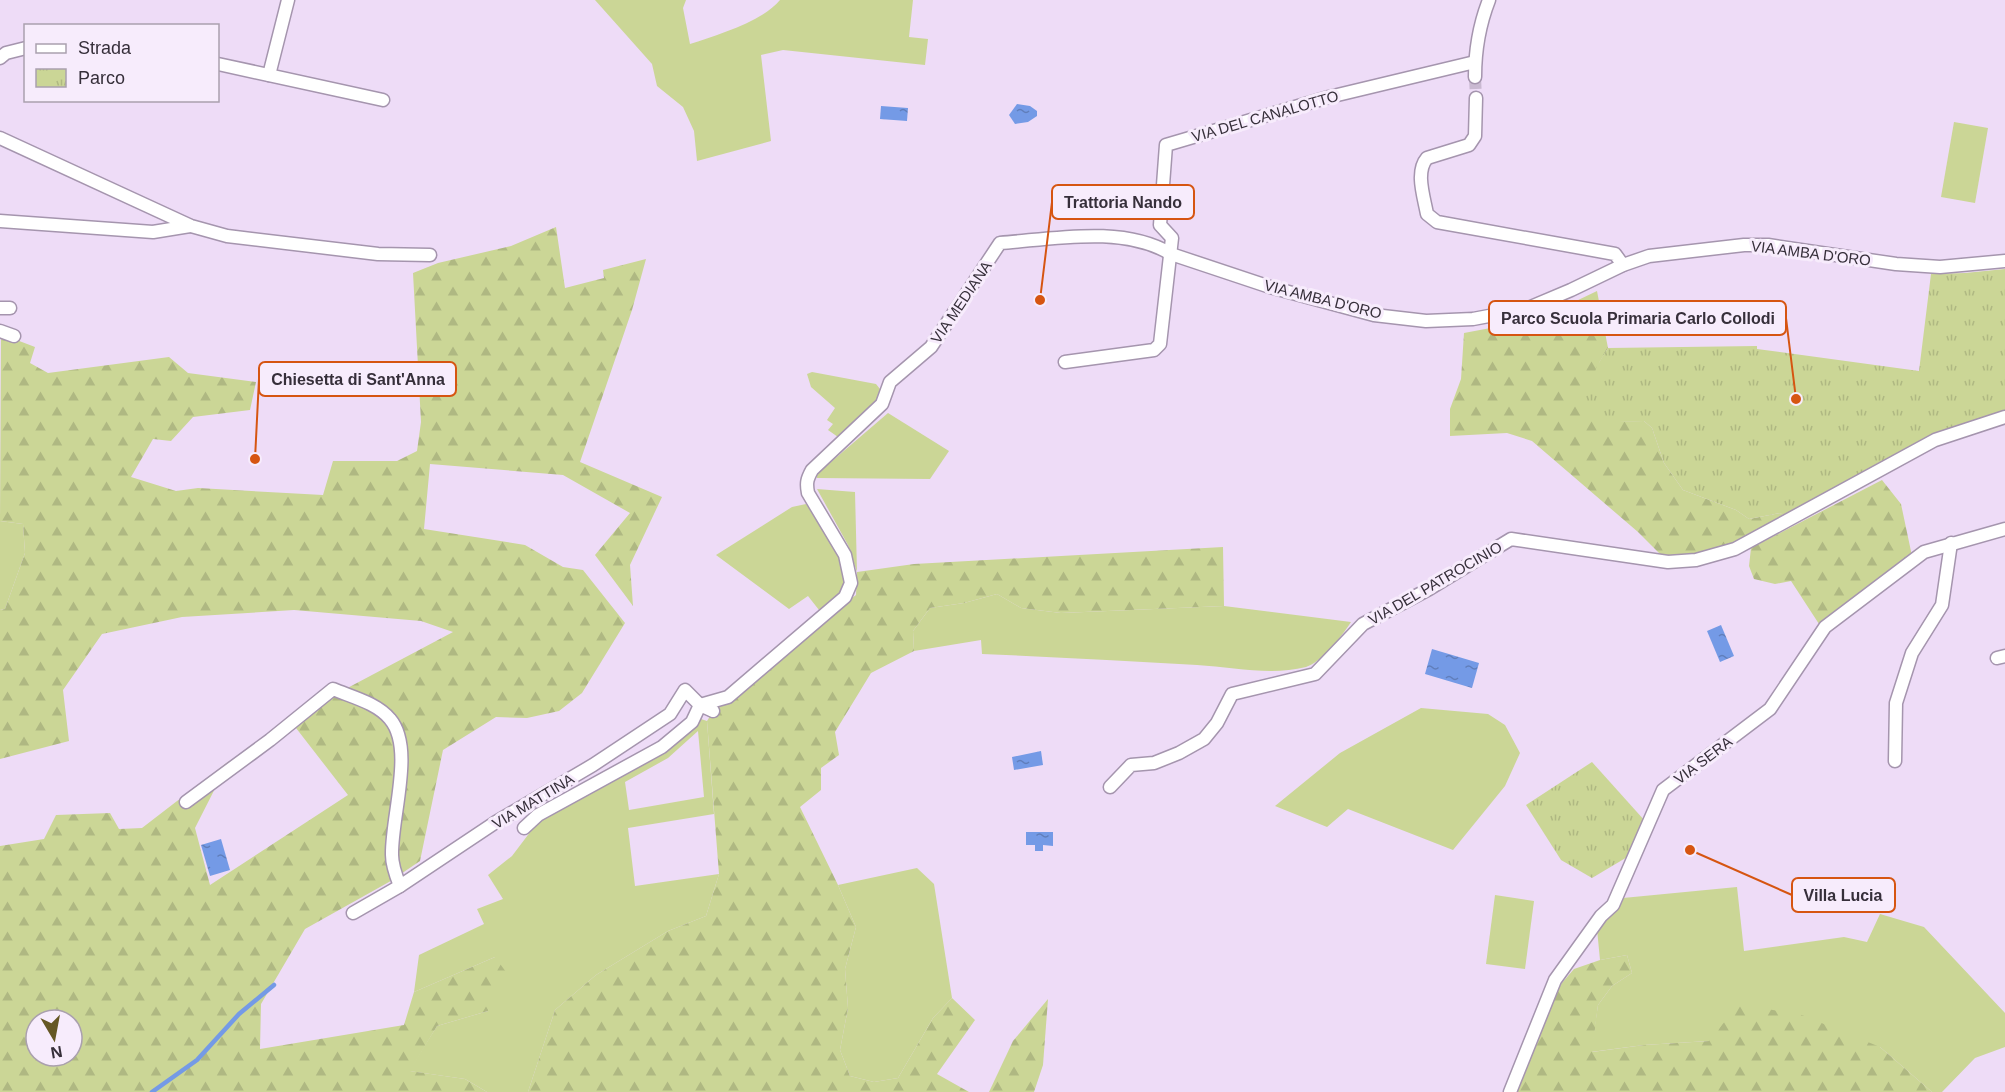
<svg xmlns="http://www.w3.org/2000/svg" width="2005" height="1092" font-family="Helvetica,sans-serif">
	<defs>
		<pattern id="forest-firs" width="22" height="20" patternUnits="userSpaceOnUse" patternTransform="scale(1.5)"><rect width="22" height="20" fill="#cbd696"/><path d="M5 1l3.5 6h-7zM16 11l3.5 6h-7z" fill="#afb882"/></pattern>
		<pattern id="park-tufts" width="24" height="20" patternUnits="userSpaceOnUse" patternTransform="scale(1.5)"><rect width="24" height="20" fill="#cbd696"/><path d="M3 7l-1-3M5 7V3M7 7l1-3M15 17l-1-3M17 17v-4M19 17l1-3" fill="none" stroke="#afb882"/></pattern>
		<pattern id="water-ripples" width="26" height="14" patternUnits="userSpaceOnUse" patternTransform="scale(1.5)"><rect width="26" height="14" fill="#749ae6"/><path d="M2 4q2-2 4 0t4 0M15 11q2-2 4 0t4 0" fill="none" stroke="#607ebb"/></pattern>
	</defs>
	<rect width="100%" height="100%" fill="#eedcf7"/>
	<g fill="#cbd696" fill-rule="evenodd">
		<path d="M 595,0 L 686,0 L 683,8 L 690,44 C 716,35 762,22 780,0 L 913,0 L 909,37 L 928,39 L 925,65 L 783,50 L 761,55 L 771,141 L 697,161 L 694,131 L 683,107 L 657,86 L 652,64 Z"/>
		<path d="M 1954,122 L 1988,128 L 1975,203 L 1941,197 Z"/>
		<path d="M 812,372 L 876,384 L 880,389 L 878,398 L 838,437 L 828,430 L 833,424 L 827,420 L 835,408 L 811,387 L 807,374 Z"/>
		<path d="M 888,413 L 949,451 L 930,479 L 817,478 L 817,474 Z"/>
		<path d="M 817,489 L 855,492 L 857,572 L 848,545 Z"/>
		<path d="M 806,504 C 818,522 856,571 842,592 C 837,599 826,605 819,610 L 808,596 L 789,609 L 716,555 L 792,507 Z"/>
		<path d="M 0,521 L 23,524 L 25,553 L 5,609 L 0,610 Z"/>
		<path d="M 997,594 L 1021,608 L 1061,613 L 1224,606 L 1351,622 C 1342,636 1322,662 1306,667 C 1271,676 1233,667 1197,665 C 1126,661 1054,657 982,654 L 981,640 L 914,651 L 913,631 L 930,608 L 964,603 Z"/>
		<path d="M 1421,708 L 1488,714 L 1505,725 L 1520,753 L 1505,786 L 1453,850 L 1348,809 L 1327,827 L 1275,806 L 1340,753 Z"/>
		<path d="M 698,718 L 707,721 L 714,814 L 628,828 L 635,886 L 719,874 L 706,916 L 668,931 L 596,975 L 555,1010 L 528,1092 L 487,1092 L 465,1079 L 409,1071 L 437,1026 L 488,1011 L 495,957 L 414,992 L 419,955 L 484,924 L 477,909 L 503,899 L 488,875 L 512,856 L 540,819 L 651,761 L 669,748 ZM 698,731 L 704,797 L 629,810 L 625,782 L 668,758 Z"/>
		<path d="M 917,868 L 934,884 L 952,998 L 933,1018 L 898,1078 L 874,1082 L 850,1076 L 840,1050 L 848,1008 L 845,969 L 856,927 L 838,885 Z"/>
		<path d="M 1737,887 L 1744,951 L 1844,937 L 1867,942 L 1880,914 L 1924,927 L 2005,1013 L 2005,1047 L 1975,1058 L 1942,1092 L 1932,1092 L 1880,1047 L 1709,1041 L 1644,1045 L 1591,1052 L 1598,1005 L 1612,986 L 1632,973 L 1627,955 L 1600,960 L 1597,929 L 1623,898 Z"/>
		<path d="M 1495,895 L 1534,901 L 1525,969 L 1486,964 Z"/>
	</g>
	<g fill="url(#forest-firs)" fill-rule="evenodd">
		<path d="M 556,227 L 565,288 L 604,278 L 603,270 L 646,259 L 632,310 L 580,462 L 662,497 L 630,565 L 633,606 L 595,555 L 630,513 L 563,475 L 430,464 L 424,529 L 525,545 L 563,567 L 583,570 L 625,623 L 582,693 L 559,711 L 527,718 L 496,717 L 443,750 L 420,861 L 389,882 L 305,929 L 261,1004 L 260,1049 L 404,1025 L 414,992 L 495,957 L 506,972 L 488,1011 L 437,1026 L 410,1071 L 465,1079 L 487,1092 L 0,1092 L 0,846 L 44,839 L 56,815 L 110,813 L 119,829 L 142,828 L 229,761 L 195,828 L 210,885 L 348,795 L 289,719 L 453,632 L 421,621 L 294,610 L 182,617 L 102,634 L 63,690 L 69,741 L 0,759 L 0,610 L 5,609 L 25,553 L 23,524 L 0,521 L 1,334 L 35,347 L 30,363 L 48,373 L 169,357 L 188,373 L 256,382 L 250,410 L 193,417 L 171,441 L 153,439 L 131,477 L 176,491 L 198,488 L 323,495 L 333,461 L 397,461 L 417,451 L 421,422 L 413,273 L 438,263 L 511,246 ZM 36,1020 L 72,1020 L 72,1056 L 36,1056 Z"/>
		<path d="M 1597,291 L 1608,348 L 1599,363 L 1594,422 L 1644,421 L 1652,428 L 1664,463 L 1683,490 L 1736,510 L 1749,519 L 1780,513 L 1785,516 L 1724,548 L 1694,557 L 1665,559 L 1638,532 L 1532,441 L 1507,433 L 1450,436 L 1450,409 L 1461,379 L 1464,333 L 1517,323 L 1551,313 Z"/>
		<path d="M 1882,480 L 1901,504 L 1912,556 L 1819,624 L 1791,581 L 1775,584 L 1754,579 L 1749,566 L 1751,548 Z"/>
		<path d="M 1223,547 L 1224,606 L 1061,613 L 1021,608 L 997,594 L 964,603 L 930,608 L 913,631 L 914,651 L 871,673 L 835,732 L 839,755 L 821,768 L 821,790 L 800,807 L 838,885 L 856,927 L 845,969 L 848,1008 L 840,1050 L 850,1076 L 874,1082 L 898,1078 L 933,1018 L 952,998 L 975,1020 L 937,1074 L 969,1092 L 528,1092 L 555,1010 L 596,975 L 668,931 L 706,916 L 719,874 L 707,721 L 724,694 L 856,595 L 857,572 L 914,564 Z"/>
		<path d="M 1627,955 L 1632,973 L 1612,986 L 1598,1005 L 1592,1052 L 1644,1045 L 1709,1041 L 1739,1004 L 1802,1015 L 1880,1047 L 1932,1092 L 1514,1092 L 1561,984 L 1574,969 L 1600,960 Z"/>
		<path d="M 1048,999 L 1043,1065 L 1034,1092 L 989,1092 L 1013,1041 Z"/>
	</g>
	<g fill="url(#park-tufts)">
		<path d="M 2005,269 L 2005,412 L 1785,516 L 1780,513 L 1749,519 L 1736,510 L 1683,490 L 1664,463 L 1652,428 L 1644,421 L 1594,423 C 1592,419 1587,414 1586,410 C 1582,391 1598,363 1608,348 L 1757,346 L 1757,349 L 1919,371 L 1931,274 L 1965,273 Z"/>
		<path d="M 1592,762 L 1645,821 L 1629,856 L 1592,878 L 1561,860 L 1526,805 Z"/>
	</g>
	<g fill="url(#water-ripples)">
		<path d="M 1017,104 L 1030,106 L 1037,111 L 1037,116 L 1028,122 L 1015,124 L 1009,115 Z"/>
		<path d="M 881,106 L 908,108 L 907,121 L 880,119 Z"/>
		<path d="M 1721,625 L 1734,656 L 1720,662 L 1707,631 Z"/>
		<path d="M 1432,649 L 1479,663 L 1472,688 L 1425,674 Z"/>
		<path d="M 1041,751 L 1043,765 L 1014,770 L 1012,757 Z"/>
		<path d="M 1026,832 L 1053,832 L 1053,846 L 1043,845 L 1043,851 L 1035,851 L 1035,845 L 1026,845 Z"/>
		<path d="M 221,839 L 230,870 L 210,876 L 201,845 Z"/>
	</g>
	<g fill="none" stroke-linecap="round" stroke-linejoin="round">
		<path stroke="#749ae6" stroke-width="4.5" d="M 152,1092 L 197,1060 L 239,1014 L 274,985"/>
		<path stroke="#c9b9d1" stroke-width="12" stroke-dasharray="12 6" stroke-linecap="butt" d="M 1475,77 L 1476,98"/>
		<defs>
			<g id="minor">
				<path d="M 0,58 L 6,53 L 26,48"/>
				<path d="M 218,64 L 383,100"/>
				<path d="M 269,75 L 288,0"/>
				<path d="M 1475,77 C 1475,52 1480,23 1489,0"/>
				<path d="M 1476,98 L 1475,136 L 1469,145 L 1427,158 C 1415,172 1424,197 1427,214 L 1437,222 L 1615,254 L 1623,265"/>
				<path d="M 0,138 L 191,226 L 227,236 L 378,254 L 430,255"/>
				<path d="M 0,221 L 153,232 L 190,226"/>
				<path d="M 0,308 L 10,308"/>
				<path d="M 0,331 L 14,336"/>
				<path d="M 1065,362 L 1154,350 L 1160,344 L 1172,238 L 1160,225 L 1166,145 L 1329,97 L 1475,62"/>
				<path d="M 1997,658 L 2005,656"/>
				<path d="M 1895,761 L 1896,703 L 1912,653 L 1942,605 L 1951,543"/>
				<path d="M 1110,787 L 1131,765 L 1154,763 L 1179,753 L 1204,739 L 1217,723 L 1232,694 L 1315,674 L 1363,624 L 1429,589 L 1511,539 L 1668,562 L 1696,560 L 1735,549 L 1935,440 L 2005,417"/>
				<path d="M 186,802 L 270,740 L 333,689 C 352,697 377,703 390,719 C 415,748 391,817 392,855 C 392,865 396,876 400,886"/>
				<path d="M 524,828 L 538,815 L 662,747 L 692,722 L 700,705 L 728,697 L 845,597 L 851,583 L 845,555 L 808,493 C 806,483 807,479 812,470 L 882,404 L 890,382 L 931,347 L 1000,243 C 1054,239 1123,225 1171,254 L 1270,287 L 1374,315 L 1426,321 L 1473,319 L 1526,309 L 1571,290 L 1623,265 L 1649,256 L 1744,245 L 1768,245 L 1896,264 L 1940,267 L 2005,261"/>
				<path d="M 353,913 L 400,886 L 496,822 L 593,765 L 670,714 L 685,690 L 700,705 L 713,711"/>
				<path d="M 1510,1092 L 1555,980 L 1601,916 L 1613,905 L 1663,790 L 1770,709 L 1825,627 L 1924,552 L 2005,529"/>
			</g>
		</defs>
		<use href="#minor" stroke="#a595ae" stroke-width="15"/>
		<use href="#minor" stroke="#fff" stroke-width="12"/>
	</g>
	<g text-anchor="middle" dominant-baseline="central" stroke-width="6" stroke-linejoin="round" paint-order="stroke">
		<g font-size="15" fill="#362f3a" stroke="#f7ecfc">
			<text transform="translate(1265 116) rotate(-16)">VIA DEL CANALOTTO</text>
			<text transform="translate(1811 253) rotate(7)">VIA AMBA D'ORO</text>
			<text transform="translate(1323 299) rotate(14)">VIA AMBA D'ORO</text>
			<text transform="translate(961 302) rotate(-56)">VIA MEDIANA</text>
			<text transform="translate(1435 583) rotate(-30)">VIA DEL PATROCINIO</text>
			<text transform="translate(1703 760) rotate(-37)">VIA SERA</text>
			<text transform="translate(533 801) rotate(-31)">VIA MATTINA</text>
		</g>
	</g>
	<path fill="none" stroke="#d65511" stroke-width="2" d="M1040 300L1052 202M1796 399L1786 318M255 459L259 379M1690 850L1792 895"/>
	<g fill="#d65511" stroke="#f7ecfc" stroke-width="2">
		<circle cx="1040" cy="300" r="6"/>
		<circle cx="1796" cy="399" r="6"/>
		<circle cx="255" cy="459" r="6"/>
		<circle cx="1690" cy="850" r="6"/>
	</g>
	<g fill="#f7ecfc" stroke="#d65511" stroke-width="2">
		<rect x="1052" y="185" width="142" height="34" rx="6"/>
		<rect x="1489" y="301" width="297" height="34" rx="6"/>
		<rect x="259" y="362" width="197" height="34" rx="6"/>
		<rect x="1792" y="878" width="103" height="34" rx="6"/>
	</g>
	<g font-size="16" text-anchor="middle" font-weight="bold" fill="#362f3a">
		<text x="1123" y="208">Trattoria Nando</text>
		<text x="1638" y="324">Parco Scuola Primaria Carlo Collodi</text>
		<text x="358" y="385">Chiesetta di Sant'Anna</text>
		<text x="1843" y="901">Villa Lucia</text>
	</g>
	<rect x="24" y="24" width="195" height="78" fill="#f7ecfc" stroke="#aaa0ae" stroke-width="1.5"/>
	<rect x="36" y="44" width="30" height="9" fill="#ffffff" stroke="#aaa0ae" stroke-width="1.5"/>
	<text x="78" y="54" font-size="18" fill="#362f3a">Strada</text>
	<rect x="36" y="69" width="30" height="18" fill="url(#park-tufts)" stroke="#aaa0ae" stroke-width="1.5"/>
	<text x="78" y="84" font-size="18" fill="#362f3a">Parco</text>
	<g transform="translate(54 1038) rotate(170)"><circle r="28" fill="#f7ecfc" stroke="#aaa0ae" stroke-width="1.5"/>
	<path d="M0-4.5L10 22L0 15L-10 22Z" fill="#655724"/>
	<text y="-9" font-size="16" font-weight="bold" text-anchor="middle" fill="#362f3a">N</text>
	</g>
</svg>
